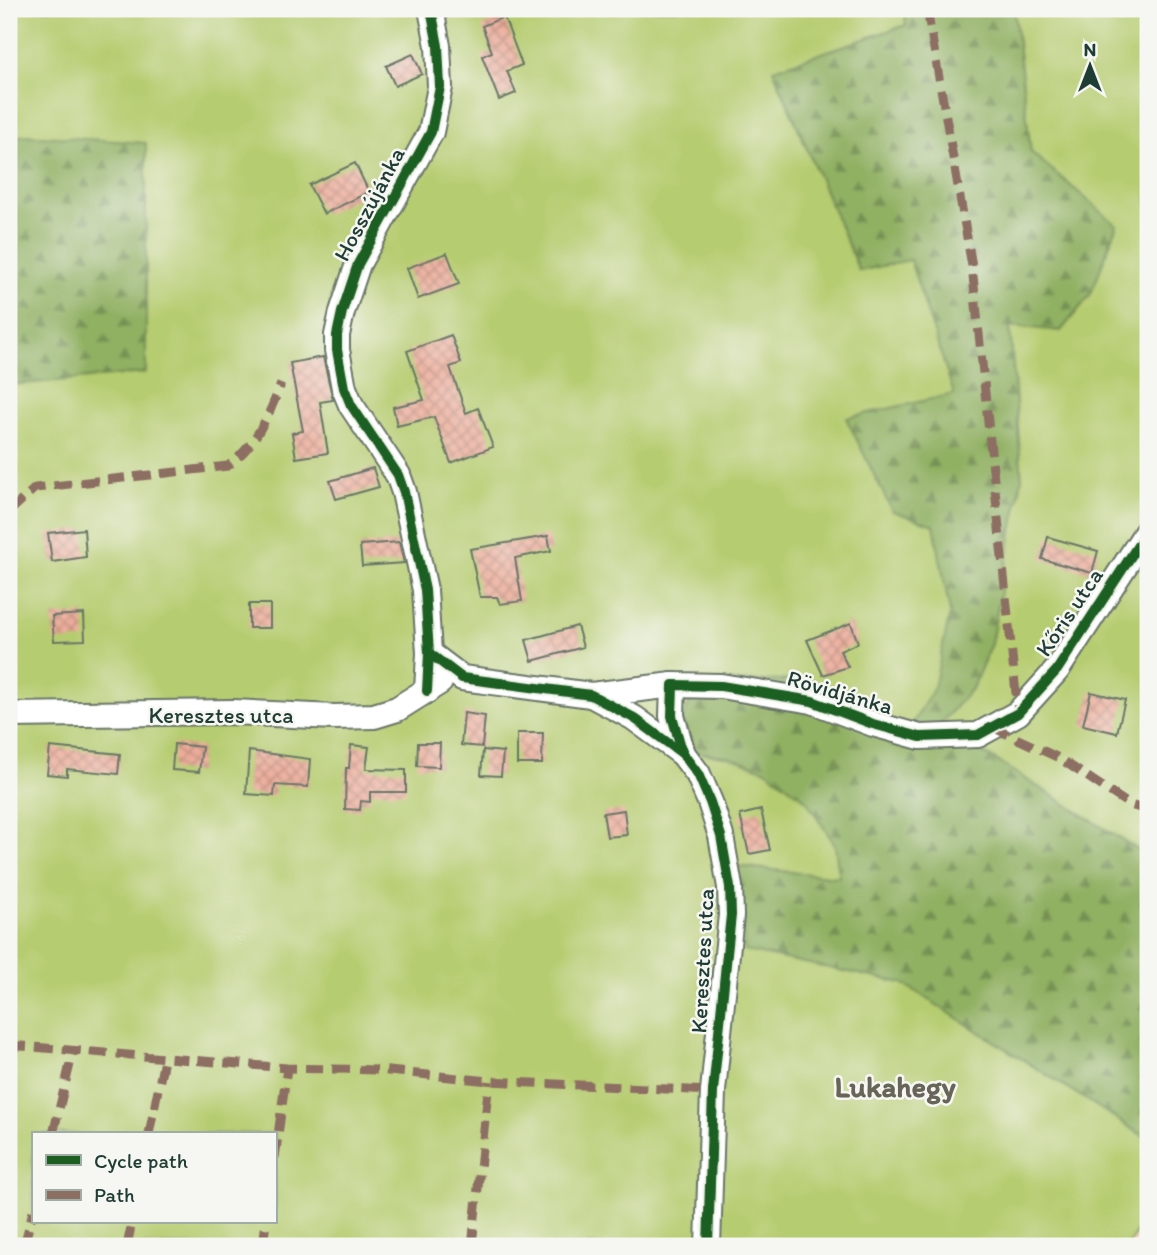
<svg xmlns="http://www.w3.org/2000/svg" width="1157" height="1255" font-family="Itim,sans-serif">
	<defs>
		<pattern id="forest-firs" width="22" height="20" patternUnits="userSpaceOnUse" patternTransform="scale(1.75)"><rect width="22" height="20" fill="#90b062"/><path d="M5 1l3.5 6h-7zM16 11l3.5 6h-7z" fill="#759052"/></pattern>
		<pattern id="building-cross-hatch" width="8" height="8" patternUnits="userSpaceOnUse" patternTransform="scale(1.75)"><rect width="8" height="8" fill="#ecac9a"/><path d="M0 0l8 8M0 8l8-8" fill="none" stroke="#bf8d7e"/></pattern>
	</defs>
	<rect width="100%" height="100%" fill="#f6f6f2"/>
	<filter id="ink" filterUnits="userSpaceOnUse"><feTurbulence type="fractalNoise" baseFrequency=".0143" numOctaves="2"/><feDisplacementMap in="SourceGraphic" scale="14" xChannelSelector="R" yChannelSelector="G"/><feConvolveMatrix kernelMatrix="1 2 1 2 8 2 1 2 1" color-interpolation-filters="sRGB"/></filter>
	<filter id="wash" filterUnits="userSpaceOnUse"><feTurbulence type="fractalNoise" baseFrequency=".00686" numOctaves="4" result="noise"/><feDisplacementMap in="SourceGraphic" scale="28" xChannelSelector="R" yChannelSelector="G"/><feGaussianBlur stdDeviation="1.57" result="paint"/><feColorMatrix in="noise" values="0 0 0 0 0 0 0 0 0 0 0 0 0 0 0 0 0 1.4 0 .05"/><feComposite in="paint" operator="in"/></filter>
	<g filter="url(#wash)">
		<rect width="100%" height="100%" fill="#f5e0c9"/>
		<g fill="url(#forest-firs)" stroke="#58764b" stroke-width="2">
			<path d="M 904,9 L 1014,9 L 1031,152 L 1117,224 L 1091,294 L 1061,331 L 1010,326 L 1022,479 L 991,644 L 973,687 L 931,736 L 988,755 L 1148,856 L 1148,1139 L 902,983 L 744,951 L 736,866 L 838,877 L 730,757 L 695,752 L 681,719 L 700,683 L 796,680 L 906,734 L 950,613 L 934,526 L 892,512 L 845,417 L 953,393 L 910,261 L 859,271 L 773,69 L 905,25 Z"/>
			<path d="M 25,135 L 146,142 L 146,373 L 9,385 L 9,138 Z"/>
		</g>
		<g fill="#b6cc70" stroke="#6a8452" stroke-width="2" fill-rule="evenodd">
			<path d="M 9,9 L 904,9 L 906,25 L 773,69 L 859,271 L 910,260 L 954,394 L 846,418 L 892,511 L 934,525 L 950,613 L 934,688 L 906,734 L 796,680 L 700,683 L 681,720 L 695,752 L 730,757 L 766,770 L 806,800 L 835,845 L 839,877 L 736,866 L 745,951 L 902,983 L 1148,1139 L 1148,1213 L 1128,1246 L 9,1246 L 9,385 L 146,373 L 146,143 L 25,135 L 9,138 ZM 33,1134 L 275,1134 L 275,1222 L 33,1222 Z"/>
			<path d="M 1014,9 L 1148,9 L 1148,856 L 988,755 L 930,736 L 973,687 L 991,644 L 1022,479 L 1010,326 L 1061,331 L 1091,294 L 1117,225 L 1031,152 Z"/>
		</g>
		<g id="blocks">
			<g fill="url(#building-cross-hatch)">
				<path d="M 504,17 L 522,65 L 507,71 L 516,93 L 499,100 L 482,56 L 492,52 L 482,26 Z"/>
				<path d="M 413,54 L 422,74 L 395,86 L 386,66 Z"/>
				<path d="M 355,163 L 369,192 L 324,214 L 309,185 Z"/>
				<path d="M 447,253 L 459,284 L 418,299 L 407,268 Z"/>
				<path d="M 451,335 L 461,363 L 450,367 L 466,413 L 478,408 L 493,447 L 451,463 L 434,417 L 397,426 L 393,407 L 424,400 L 407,351 Z"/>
				<path d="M 323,357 L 333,400 L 320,402 L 328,453 L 296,458 L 292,433 L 303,431 L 290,363 Z"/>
				<path d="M 373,468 L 379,487 L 336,499 L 330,481 Z"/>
				<path d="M 84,529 L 86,557 L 52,562 L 48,533 Z"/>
				<path d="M 548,536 L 551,551 L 515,558 L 522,601 L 500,604 L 497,597 L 480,597 L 470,549 Z"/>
				<path d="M 1048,537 L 1098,551 L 1092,573 L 1042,559 Z"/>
				<path d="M 399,542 L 404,563 L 362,566 L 360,545 Z"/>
				<rect x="249" y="604" width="21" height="24"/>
				<path d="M 84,614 L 85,640 L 54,641 L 52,616 Z"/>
				<path d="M 851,623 L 858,643 L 840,651 L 848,667 L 823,675 L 807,640 Z"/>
				<path d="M 577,626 L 583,647 L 532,661 L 526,640 Z"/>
				<path d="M 1091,692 L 1125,700 L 1117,733 L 1083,725 Z"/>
				<path d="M 464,713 L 485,716 L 482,747 L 461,745 Z"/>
				<path d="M 517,733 L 543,733 L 542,764 L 517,764 Z"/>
				<path d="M 418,743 L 440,743 L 439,767 L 417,766 Z"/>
				<path d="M 174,744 L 202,747 L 199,772 L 172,770 Z"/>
				<path d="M 351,745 L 369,747 L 366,769 L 406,770 L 406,792 L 370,792 L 370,802 L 361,801 L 360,810 L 345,809 L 346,768 L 349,768 Z"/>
				<path d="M 50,747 L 120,754 L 118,774 L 67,769 L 67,776 L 47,774 Z"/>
				<path d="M 483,750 L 503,752 L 501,776 L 481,775 Z"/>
				<path d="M 249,751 L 310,759 L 308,787 L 275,785 L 274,796 L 246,794 Z"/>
				<path d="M 624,810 L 627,835 L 607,837 L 603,813 Z"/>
				<path d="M 761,810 L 770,850 L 749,854 L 740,815 Z"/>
			</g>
		</g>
	</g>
	<g filter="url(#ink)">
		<use href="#blocks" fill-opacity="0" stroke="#6a7668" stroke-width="2"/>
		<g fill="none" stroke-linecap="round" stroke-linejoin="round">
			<defs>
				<g id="minor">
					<path d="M 429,653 L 462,678 L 591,695 L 634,718 L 683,754 L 698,774 L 710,802 L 721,836 L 730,887 L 731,915 L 713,1091 L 708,1246"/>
					<path d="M 427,691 L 429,653 L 425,590 L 404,492 L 398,475 L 351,405 L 344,388 L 337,350 L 337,335 L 342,312 L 358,264 L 431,132 L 440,87 L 438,46 L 431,9"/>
					<path d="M 591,695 L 673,685"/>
					<path d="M 9,715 L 233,712 L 334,717 L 374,716 L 397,709 L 440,682"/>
					<path d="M 683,754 L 672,716 L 673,685 L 721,686 L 812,701 L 873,724 L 920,737 L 978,735 L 1018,713 L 1057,670 L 1148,530"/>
				</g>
			</defs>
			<use href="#minor" stroke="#6a7668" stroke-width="28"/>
			<use href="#minor" stroke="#fff" stroke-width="24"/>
			<g stroke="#8d6e63" stroke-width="9" stroke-dasharray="18 9" stroke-linecap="butt">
				<path d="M 927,9 L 972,266 L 1018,713"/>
				<path d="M 9,512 L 35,488 L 228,466 C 256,445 269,415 281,384"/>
				<path d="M 992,727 L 1059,758 L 1130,805 L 1148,810"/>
				<path d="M 9,1045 L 287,1068 L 379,1070 L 489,1081 L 713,1091"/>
				<path d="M 53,1134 L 73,1052"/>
				<path d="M 149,1134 L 164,1060"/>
				<path d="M 275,1158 L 287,1068"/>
				<path d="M 24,1246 L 33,1211"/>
				<path d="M 127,1246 L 132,1222"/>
				<path d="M 263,1246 L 266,1222"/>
				<path d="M 472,1246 L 489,1081"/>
			</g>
			<defs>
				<g id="cycleway">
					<path d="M 429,653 L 462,678 L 591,695 L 634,718 L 683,754 L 698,774 L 710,802 L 721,836 L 730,887 L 731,915 L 713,1091 L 708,1246"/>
					<path d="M 427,691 L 429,653 L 425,590 L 404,492 L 398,475 L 351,405 L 344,388 L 337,350 L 337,335 L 342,312 L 358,264 L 431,132 L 440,87 L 438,46 L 431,9"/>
					<path d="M 683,754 L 672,716 L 673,685 L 721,686 L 812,701 L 873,724 L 920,737 L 978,735 L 1018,713 L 1057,670 L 1148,530"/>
				</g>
			</defs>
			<use href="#cycleway" stroke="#f6f6f2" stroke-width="15"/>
			<use href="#cycleway" stroke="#1b5e20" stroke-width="10"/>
		</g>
	</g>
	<g text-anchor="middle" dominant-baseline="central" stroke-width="5" stroke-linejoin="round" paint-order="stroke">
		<g font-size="23" fill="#1f3d34" stroke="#f6f6f2">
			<text transform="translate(369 204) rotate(-62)">Hosszújánka</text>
			<text transform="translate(1069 612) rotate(-56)">Kőris utca</text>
			<text transform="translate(840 692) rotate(16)">Rövidjánka</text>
			<text x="221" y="715">Keresztes utca</text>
			<text transform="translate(702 961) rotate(-87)">Keresztes utca</text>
		</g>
		<g font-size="30" font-weight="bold" fill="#676458" stroke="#f6f6f2">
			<text x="895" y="1086">Lukahegy</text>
		</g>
	</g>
	<rect width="1157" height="1255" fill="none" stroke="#f6f6f2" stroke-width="35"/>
	<rect x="32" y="1132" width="245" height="91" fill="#f6f6f2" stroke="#a0aca6" stroke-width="2"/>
	<rect x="46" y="1155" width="35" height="10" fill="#1b5e20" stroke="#a0aca6" stroke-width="2"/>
	<text x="94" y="1168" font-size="21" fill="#1f3d34">Cycle path</text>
	<rect x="46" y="1190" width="35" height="10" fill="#8d6e63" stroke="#a0aca6" stroke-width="2"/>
	<text x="94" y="1202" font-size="21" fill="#1f3d34">Path</text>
	<g transform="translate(1090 66)" stroke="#f6f6f2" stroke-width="5" paint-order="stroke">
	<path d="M0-5L12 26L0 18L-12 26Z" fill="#1f3d34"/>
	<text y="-10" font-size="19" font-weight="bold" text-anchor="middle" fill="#1f3d34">N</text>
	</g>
</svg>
